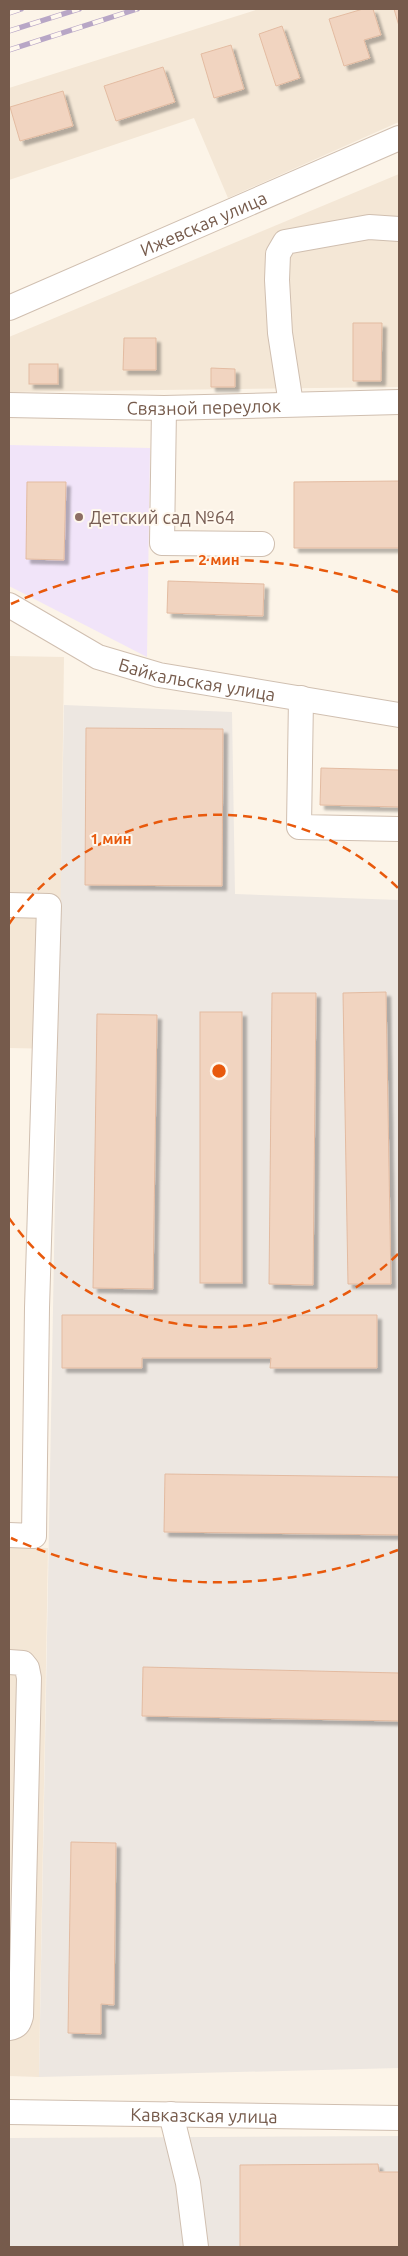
<svg xmlns="http://www.w3.org/2000/svg" width="408" height="2256" font-family="Ubuntu,sans-serif">
	<defs>
		<filter id="shadow"><feDropShadow dx="4.5" dy="4.5" stdDeviation="1" flood-color="#0004"/></filter>
	</defs>
	<rect width="100%" height="100%" fill="#fcf4e8"/>
	<g fill="#f4e7d6">
		<path d="M 259,9 L 399,9 L 399,122 L 228,198 L 194,118 L 9,180 L 9,88 Z"/>
		<path d="M 399,174 L 399,387 L 9,392 L 9,337 Z"/>
		<path d="M 9,656 L 64,657 L 59,1049 L 9,1048 Z"/>
		<path d="M 9,1547 L 48,1548 L 39,2077 L 9,2076 Z"/>
	</g>
	<g fill="#ede7e1">
		<path d="M 64,705 L 232,712 L 235,894 L 399,900 L 399,2068 L 39,2077 Z"/>
		<path d="M 399,2136 L 399,2247 L 9,2247 L 9,2138 Z"/>
	</g>
	<path fill="#f1e4f9" d="M 9,445 L 150,448 L 147,657 L 9,586 Z"/>
	<g fill="#f1d4c0" stroke="#e3bba1" filter="url(#shadow)">
		<path d="M 363,9 L 373,9 L 381,35 L 364,40 L 370,58 L 344,66 L 329,19 Z"/>
		<path d="M 394,9 L 399,9 L 399,26 Z"/>
		<path d="M 282,26 L 300,78 L 276,86 L 259,34 Z"/>
		<path d="M 231,45 L 244,89 L 214,98 L 201,54 Z"/>
		<path d="M 163,67 L 175,102 L 116,121 L 104,86 Z"/>
		<path d="M 63,91 L 73,126 L 20,141 L 10,107 Z"/>
		<path d="M 353,323 L 382,323 L 381,381 L 353,381 Z"/>
		<path d="M 124,338 L 156,338 L 156,370 L 123,370 Z"/>
		<rect x="29" y="364" width="29" height="20"/>
		<path d="M 211,368 L 235,369 L 235,387 L 211,387 Z"/>
		<path d="M 399,481 L 399,548 L 294,548 L 294,482 Z"/>
		<path d="M 27,482 L 66,482 L 64,560 L 26,559 Z"/>
		<path d="M 168,581 L 264,584 L 263,616 L 167,613 Z"/>
		<path d="M 86,728 L 223,729 L 222,886 L 85,885 Z"/>
		<path d="M 321,768 L 399,770 L 399,807 L 320,805 Z"/>
		<path d="M 386,992 L 391,1284 L 348,1284 L 343,993 Z"/>
		<path d="M 272,993 L 316,993 L 313,1285 L 269,1284 Z"/>
		<rect x="200" y="1012" width="42" height="271"/>
		<path d="M 97,1014 L 157,1015 L 153,1289 L 93,1288 Z"/>
		<path d="M 62,1315 L 377,1315 L 377,1368 L 270,1368 L 271,1358 L 142,1358 L 142,1368 L 62,1368 Z"/>
		<path d="M 165,1474 L 399,1477 L 399,1535 L 164,1532 Z"/>
		<path d="M 143,1667 L 399,1673 L 399,1721 L 142,1716 Z"/>
		<path d="M 71,1842 L 116,1843 L 114,2005 L 101,2004 L 101,2034 L 68,2033 Z"/>
		<path d="M 378,2164 L 379,2172 L 399,2172 L 399,2247 L 240,2247 L 240,2165 Z"/>
	</g>
	<g fill="none" stroke-linecap="round" stroke-linejoin="round">
		<defs>
			<g id="minor">
				<path id="s1" d="M 9,308 L 399,138"/>
				<path d="M 291,404 L 280,333 L 277,280 L 278,254 L 285,242 L 369,227 L 399,229"/>
				<path id="s2" d="M 9,405 L 164,408 L 399,402"/>
				<path d="M 164,408 L 162,543 L 262,544"/>
				<path id="s3" d="M 9,605 L 98,657 L 159,675 L 399,715"/>
				<path d="M 301,698 L 299,827 L 399,829"/>
				<path d="M 9,905 L 49,906 L 37,1308 L 34,1536 L 9,1535"/>
				<path d="M 9,1662 L 23,1663 L 27,1668 L 29,1678 L 21,2016 C 19,2024 17,2027 9,2028"/>
				<path id="s4" d="M 9,2112 L 399,2118"/>
				<path d="M 171,2114 L 188,2183 L 196,2247"/>
			</g>
		</defs>
		<use href="#minor" stroke="#d0bfb0" stroke-width="26"/>
		<use href="#minor" stroke="#fff" stroke-width="24"/>
		<defs>
			<g id="rail">
				<path d="M 9,13 L 21,9"/>
				<path d="M 9,31 L 79,9"/>
				<path d="M 9,50 L 137,9"/>
			</g>
		</defs>
		<use href="#rail" stroke="#b8a6c6" stroke-width="5.5"/>
		<use href="#rail" stroke="#fff8ee" stroke-width="4" stroke-dasharray="11" stroke-linecap="butt"/>
	</g>
	<g fill="none" stroke="#e8590c" stroke-width="2.5" stroke-dasharray="9 6">
		<path d="M398 1254A256 256 0 0 1 9 1218M9 924A256 256 0 0 1 398 888"/>
		<path d="M398 1550A511 511 0 0 1 11 1538M11 604A511 511 0 0 1 398 592"/>
	</g>
	<circle fill="#8d6e63" stroke="#fff8ee" stroke-width="2" cx="79" cy="517" r="5"/>
	<g text-anchor="middle" dominant-baseline="central" stroke-width="4" stroke-linejoin="round" paint-order="stroke">
		<g font-size="18" fill="#765b4c" stroke="#fff8ee">
			<text stroke="none"><textPath href="#s1" startOffset="212">Ижевская улица</textPath></text>
			<text stroke="none"><textPath href="#s2" startOffset="195">Связной переулок</textPath></text>
			<text stroke="none"><textPath href="#s3" startOffset="205">Байкальская улица</textPath></text>
			<text stroke="none"><textPath href="#s4" startOffset="195">Кавказская улица</textPath></text>
		</g>
		<g font-size="18" fill="#785e54" stroke="#fff8ee" text-anchor="start">
			<text x="89" y="517">Детский сад №64</text>
		</g>
	</g>
	<circle cx="219" cy="1071" r="8" fill="#e8590c" stroke="#fff8ee" stroke-width="2.5"/>
	<g font-size="15" text-anchor="middle" font-weight="bold" fill="#e8590c" stroke="#fff8ee" stroke-width="4" stroke-linejoin="round" paint-order="stroke">
		<text x="219" y="565">2 мин</text>
		<text x="111" y="844">1 мин</text>
	</g>
	<rect width="408" height="2256" fill="none" stroke="#765b4c" stroke-width="20"/>
</svg>
